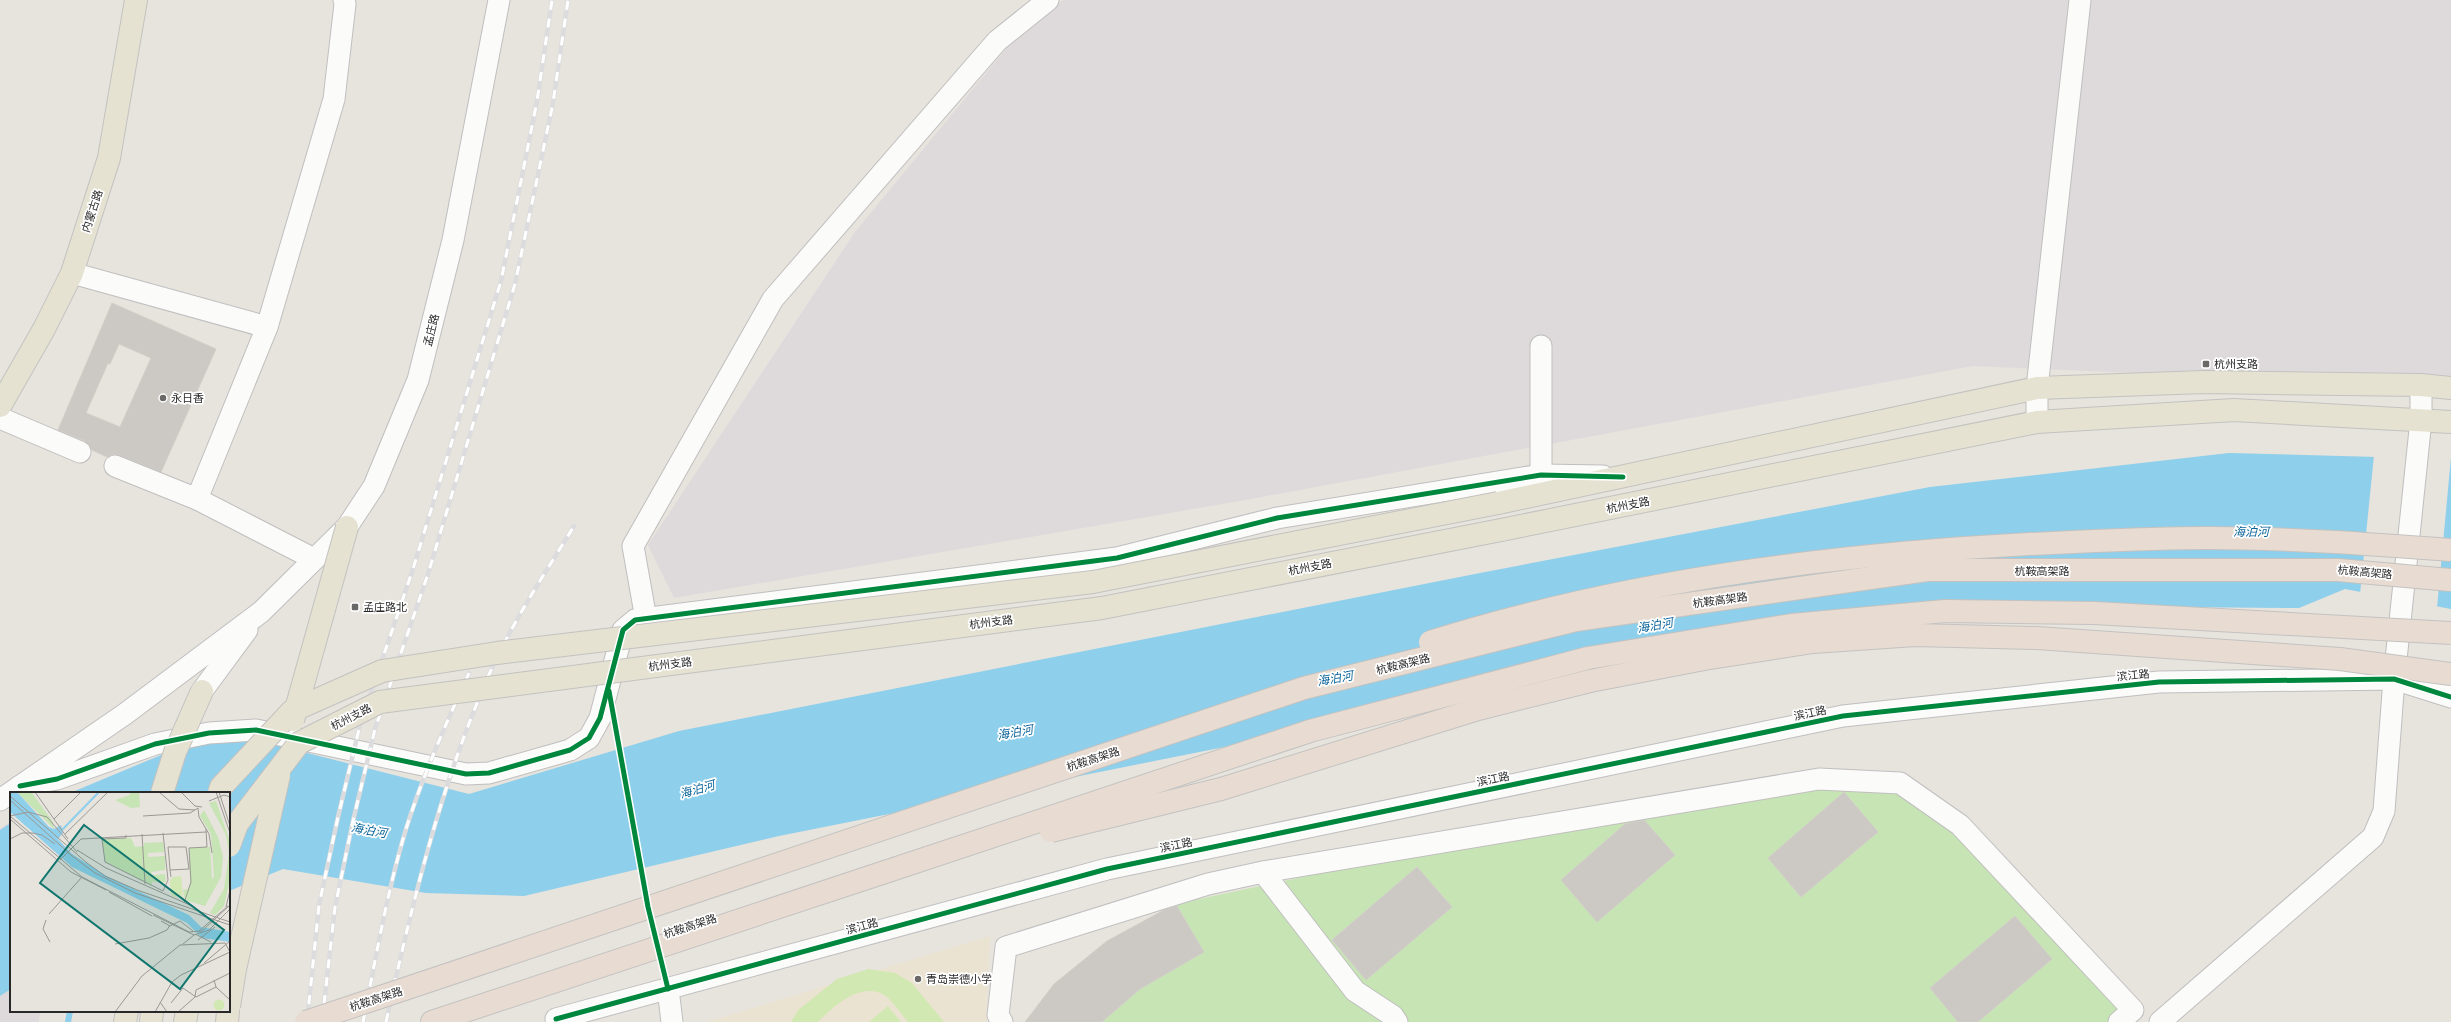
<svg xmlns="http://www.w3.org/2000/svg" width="2451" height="1022" font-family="Inter,'Noto Sans SC',sans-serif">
	<rect width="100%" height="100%" fill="#e7e3dd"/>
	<g fill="#dedadc">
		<path d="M 1063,0 L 2451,0 L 2451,387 L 1973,366 L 1240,501 L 674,598 L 648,545 L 855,232 L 1010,44 Z"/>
		<path d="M 11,821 L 11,1011 L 40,1011 L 39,1022 L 0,1022 L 0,829 Z"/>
	</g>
	<path fill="#ebe3d1" d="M 990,936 L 986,1022 L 707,1022 Z"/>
	<path fill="#c7e4b4" d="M 1819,779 L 1900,783 L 1960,825 L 2125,1011 L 2113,1022 L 1102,1022 L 1140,989 L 1204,952 L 1176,904 L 1447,846 Z"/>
	<g fill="#d2e8b2">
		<path d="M 868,969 L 895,973 L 912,983 L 944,1022 L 908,1022 C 901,1014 895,1005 888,998 C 864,978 834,1006 818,1022 L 791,1022 L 798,1010 L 837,979 Z"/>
		<path d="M 888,1006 L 901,1022 L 869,1022 Z"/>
	</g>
	<g fill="#8ecfeb">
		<path d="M 2229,453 L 2451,459 L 2451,609 L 2345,589 L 2299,608 L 2045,606 L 1745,643 L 779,836 L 524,896 L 426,893 L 283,869 L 229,891 L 229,793 L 70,793 L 173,750 L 244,737 L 469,794 L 679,731 L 1480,573 L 1930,487 Z"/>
		<path d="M 11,823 L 11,989 L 0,996 L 0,830 Z"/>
	</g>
	<path fill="#e7e3dd" d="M 2374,455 L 2451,457 L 2437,608 L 2360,594 Z"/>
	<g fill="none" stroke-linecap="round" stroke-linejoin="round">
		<path stroke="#8ecfeb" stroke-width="6" d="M 68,1022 L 70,1011"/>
	</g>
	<g fill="#ccc9c4" stroke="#d2cfc9" fill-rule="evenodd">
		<path d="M 112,303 L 216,349 L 161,472 L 119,455 L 113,454 L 107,457 L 92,450 L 85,441 L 58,430 ZM 119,344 L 151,358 L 120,427 L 86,413 L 108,363 L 110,364 Z"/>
		<path d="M 1844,792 L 1878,832 L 1801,897 L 1768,858 Z"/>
		<path d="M 1644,820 L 1675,855 L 1597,922 L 1561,880 L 1625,824 Z"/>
		<path d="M 1417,867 L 1452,907 L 1366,980 L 1332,940 Z"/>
		<path d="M 1177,906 L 1204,952 L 1140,989 L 1102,1022 L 1025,1022 L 1054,984 L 1107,941 L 1164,910 Z"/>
		<path d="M 2015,916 L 2052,959 L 1978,1022 L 1958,1022 L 1930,988 Z"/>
	</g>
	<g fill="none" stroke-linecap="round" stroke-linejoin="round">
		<defs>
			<g id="minor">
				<path d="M 72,273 L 267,327 L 334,99 L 345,4 L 344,0"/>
				<path d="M 0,418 L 80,452"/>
				<path d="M 2037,422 L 2037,388 L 2080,0"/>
				<path d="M 115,466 L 197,499 L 314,559"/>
				<path d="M 1541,475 L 1541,346"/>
				<path d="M 197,499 L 267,327"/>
				<path d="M 646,619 L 633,546 L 773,299 L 997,41 L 1048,0"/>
				<path d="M 202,691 L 247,630"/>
				<path d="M 20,786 L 57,779 L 155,744 L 209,733 L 256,730 L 466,774 L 489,773 L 570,750 L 589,738 L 600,718 L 623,630 L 635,620 L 1117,558 L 1277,518 L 1541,475 L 1603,476"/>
				<path d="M 0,800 L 125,714 L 261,612 L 347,527 L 374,486 L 418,380 L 453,240 L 499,0"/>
				<path d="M 1263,872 L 1355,991 L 1393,1016 L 1397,1022"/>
				<path d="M 668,989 L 672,1022"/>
				<path d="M 556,1019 L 1107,869 L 1843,716 L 2159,682 L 2394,679 L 2451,697"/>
				<path d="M 1002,1022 L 998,1015 L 1006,947 L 1208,884 L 1263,872 L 1819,779 L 1900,783 L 1960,825 L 2133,1010 L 2119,1022"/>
				<path d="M 2160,1022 L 2373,837 L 2384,811 L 2394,679 L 2421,420 L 2421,385"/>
			</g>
			<g id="major">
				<path d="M 0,406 L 44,329 L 72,273 L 109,158 L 136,0"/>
				<path d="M 1498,503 L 2037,388 L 2204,382 L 2421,385 L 2451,388"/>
				<path d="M 1501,530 L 2037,422 L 2234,410 L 2451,422"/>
				<path d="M 125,1022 L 127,1011"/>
				<path d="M 151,1022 L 152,1011"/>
				<path d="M 185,1022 L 187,1011"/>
				<path d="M 227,1022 L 228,1011"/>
			</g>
			<path id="highway" d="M 432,1022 L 885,872"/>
		</defs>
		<use href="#minor" stroke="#c0bfbf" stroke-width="23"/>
		<use href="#major" stroke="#c3c2c0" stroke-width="24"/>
		<use href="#highway" stroke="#c3c2c0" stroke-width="24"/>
		<use href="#minor" stroke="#fbfbfa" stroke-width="21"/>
		<use href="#major" stroke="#e6e2d2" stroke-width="22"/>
		<use href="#highway" stroke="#e8dcd2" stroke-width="22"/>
		<defs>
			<g id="rail">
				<path d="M 307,1022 L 319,905 L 338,817 L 360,725 L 413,569 L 501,281 L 537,101 L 552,0"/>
				<path d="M 322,1022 L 335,907 L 353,821 L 375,729 L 428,574 L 515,284 L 553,103 L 568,0"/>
				<path d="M 363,1022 C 376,957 387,892 406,829 C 423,775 446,724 469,673"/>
				<path d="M 386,1022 C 412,904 440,787 488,677 C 511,624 544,575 574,526"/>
			</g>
		</defs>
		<use href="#rail" stroke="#dcdcde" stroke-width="4.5"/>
		<use href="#rail" stroke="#fff" stroke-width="3" stroke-dasharray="9" stroke-linecap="butt"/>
		<defs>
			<g id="major-bridge">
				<path d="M 293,720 L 347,527"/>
				<path d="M 162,793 L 175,752 L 202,691"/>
				<path d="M 219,793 L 221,787 L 292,711 L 382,671 L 497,653 L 1093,582 L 1498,503"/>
				<path d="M 229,846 L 237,824 L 299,743 L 380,702 L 1102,608 L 1501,530"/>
				<path d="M 229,1006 L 235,969 L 279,775"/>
			</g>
			<g id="highway-bridge">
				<path d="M 1430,642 C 1637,577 1857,551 2073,542 C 2118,540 2163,538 2208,538 C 2289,538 2370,544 2451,550"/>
				<path d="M 1051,831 L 1221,789 L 1478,709 L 1590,681 L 1704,659 L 1813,642 L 1915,635 L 2037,638 L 2340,659 L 2451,674"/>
				<path d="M 885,872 L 1310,731 L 1588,658 L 1792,625 L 1945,611 L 2094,613 L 2451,633"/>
				<path d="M 306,1022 L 1304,688 L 1576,620 L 1927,570 L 2338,570 L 2451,580"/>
			</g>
		</defs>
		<use href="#major-bridge" stroke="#c3c2c0" stroke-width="24" stroke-linecap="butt"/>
		<use href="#highway-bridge" stroke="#c3c2c0" stroke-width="24" stroke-linecap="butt"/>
		<use href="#major-bridge" stroke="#e6e2d2" stroke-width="22"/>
		<use href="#highway-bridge" stroke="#e8dcd2" stroke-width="22"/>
		<defs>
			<g id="cycleway">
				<path d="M 609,691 L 648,907 L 668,989"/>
				<path d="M 20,786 L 57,779 L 155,744 L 209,733 L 256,730 L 466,774 L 489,773 L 570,750 L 589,738 L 600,718 L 623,630 L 635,620 L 1117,558 L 1277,518 L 1541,475 L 1623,477"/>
				<path d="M 556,1019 L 1107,869 L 1843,716 L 2159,682 L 2394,679 L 2451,697"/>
			</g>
		</defs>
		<use href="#cycleway" stroke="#fff" stroke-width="8"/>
		<use href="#cycleway" stroke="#00873e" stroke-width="5"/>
	</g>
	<g fill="#6b6967" stroke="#fff" stroke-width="1.5">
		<rect x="2202" y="360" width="8" height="8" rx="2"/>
		<circle cx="163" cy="398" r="4"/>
		<rect x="351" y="603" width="8" height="8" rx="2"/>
		<circle cx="918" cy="979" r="4"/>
	</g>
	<g text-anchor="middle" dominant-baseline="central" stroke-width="3.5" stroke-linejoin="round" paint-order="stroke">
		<g font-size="11" fill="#282828" stroke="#fff">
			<text transform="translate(92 211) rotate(-72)">内蒙古路</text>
			<text transform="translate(431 330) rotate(-76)">孟庄路</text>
			<text transform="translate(1628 505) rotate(-11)">杭州支路</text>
			<text transform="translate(1310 567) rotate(-11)">杭州支路</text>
			<text x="2042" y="571">杭鞍高架路</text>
			<text transform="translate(2365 572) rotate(5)">杭鞍高架路</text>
			<text transform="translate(1720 600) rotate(-8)">杭鞍高架路</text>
			<text transform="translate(991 622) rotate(-7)">杭州支路</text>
			<text transform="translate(670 664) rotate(-7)">杭州支路</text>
			<text transform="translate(1403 664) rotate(-14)">杭鞍高架路</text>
			<text transform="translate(2133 675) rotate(-6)">滨江路</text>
			<text transform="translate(1810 713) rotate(-12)">滨江路</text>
			<text transform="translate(351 717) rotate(-27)">杭州支路</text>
			<text transform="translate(1093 759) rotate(-18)">杭鞍高架路</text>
			<text transform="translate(1493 779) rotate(-12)">滨江路</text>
			<text transform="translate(1176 845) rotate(-12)">滨江路</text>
			<text transform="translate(690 926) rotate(-18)">杭鞍高架路</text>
			<text transform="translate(862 926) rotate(-15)">滨江路</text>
			<text transform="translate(376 999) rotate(-18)">杭鞍高架路</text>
		</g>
		<g font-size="11" fill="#282828" stroke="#fff" text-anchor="start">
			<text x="2214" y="364">杭州支路</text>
			<text x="171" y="398">永日香</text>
			<text x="363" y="607">孟庄路北</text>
			<text x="926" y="979">青岛崇德小学</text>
		</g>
		<g font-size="12" font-style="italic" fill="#0a639a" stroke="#fff">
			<text x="2251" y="531">海泊河</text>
			<text transform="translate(1655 625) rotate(-10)">海泊河</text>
			<text transform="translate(1335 678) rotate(-10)">海泊河</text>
			<text transform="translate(1015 732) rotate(-10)">海泊河</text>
			<text transform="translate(697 789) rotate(-16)">海泊河</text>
			<text transform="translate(369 830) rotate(10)">海泊河</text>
		</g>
	</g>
	<g transform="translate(10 792)">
		<rect width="220" height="220" fill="#e7e3dd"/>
		<path d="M 7,0 L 22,1 L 43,30 L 44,37 ZM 120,0 L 129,0 L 130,15 L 121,16 L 105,8 L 120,3 ZM 206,9 L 220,50 L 220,88 L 214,114 L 205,123 L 200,121 L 214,97 L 219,61 L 216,43 L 199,11 ZM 194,18 L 208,45 L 213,64 L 211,85 L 195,114 L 175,108 L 173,98 L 178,97 L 180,91 L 179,56 L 200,55 L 202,87 L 204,85 L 201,42 L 190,24 ZM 121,46 L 125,55 L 134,54 L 134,51 L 153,50 L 154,60 L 138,61 L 138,65 L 155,64 L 155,78 L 141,80 L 142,83 L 155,82 L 156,90 L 142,90 L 142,94 L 95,70 L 92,47 Z" fill="#c7e4b4"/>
		<path d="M 171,84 L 173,107 L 171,107 L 171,103 L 164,105 L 161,102 L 160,89 L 163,85 ZM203.5 213a5.5 5.5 0 1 1 11 0a5.5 5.5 0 1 1-11 0Z" fill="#d2e8b2"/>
		<path d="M 0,0 L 7,0 L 39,35 L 44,37 L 51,33 L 53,41 L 48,47 L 62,62 L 98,85 L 179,123 L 191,135 L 220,140 L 220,150 L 192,146 L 177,131 L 62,75 L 0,20 Z" fill="#8ecfeb"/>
		<path fill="none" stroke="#8ecfeb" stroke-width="2" d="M 51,39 L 89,0"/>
		<path fill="none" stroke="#9b9895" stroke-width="1" d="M 25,0 L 58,47M 149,0 L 169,17 L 185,18M 171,0 L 185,14 L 192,15M 206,0 L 220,41M 209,0 L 220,34M 0,4 L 77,71 L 95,84 L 127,98 L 220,130M 0,8 L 61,63 L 85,81 L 125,101 L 220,133M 199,9 L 214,3 L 220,5M 188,16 L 189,25 L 199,42 L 202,61M 0,24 L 72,85 L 179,140 L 192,139 L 220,113M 0,24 L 18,20 L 37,25 L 67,60M 133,24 L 180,21 L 188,16M 0,27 L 61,80 L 96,98M 44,27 L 71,0M 55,42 L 98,0M 132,42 L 135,92M 116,43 L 116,46 L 92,47 L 95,70 L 153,99 L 158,88 L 153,41M 0,47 L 12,41 L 23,41 L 32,43 L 45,52M 67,58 L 96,76 L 182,114M 50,68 L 71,47 L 196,40M 160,78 L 179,77 L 176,55 L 158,55 L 159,65 L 160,78 L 161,85M 99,100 L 142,124M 174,111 L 181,90 L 179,56 L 197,55 L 196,37M 216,115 L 220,98M 39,122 L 71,86M 143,123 L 184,143 L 199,138 L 220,117M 36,128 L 33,137 L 40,150M 151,129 L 160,134 L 170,129 L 183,139M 189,139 L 218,114M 185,142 L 201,150M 188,148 L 205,135M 105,152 L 139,146 L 157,138 L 160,133M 173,152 L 184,143M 194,171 L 220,149M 204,188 L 206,195 L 220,208M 150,210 L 157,220M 161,211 L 173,196 L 186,205 L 206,195M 105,220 L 132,184 L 170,153 L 215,151 L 220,160M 145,220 L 162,190 L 171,183 L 220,160M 168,220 L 185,205 L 186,198 L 220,181"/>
		<path fill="#0f766e" fill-opacity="0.15" stroke="#0f766e" stroke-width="2" d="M 74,33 L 214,138 L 170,197 L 30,91 Z"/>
		<rect width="220" height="220" fill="none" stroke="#282828" stroke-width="2"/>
	</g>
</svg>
